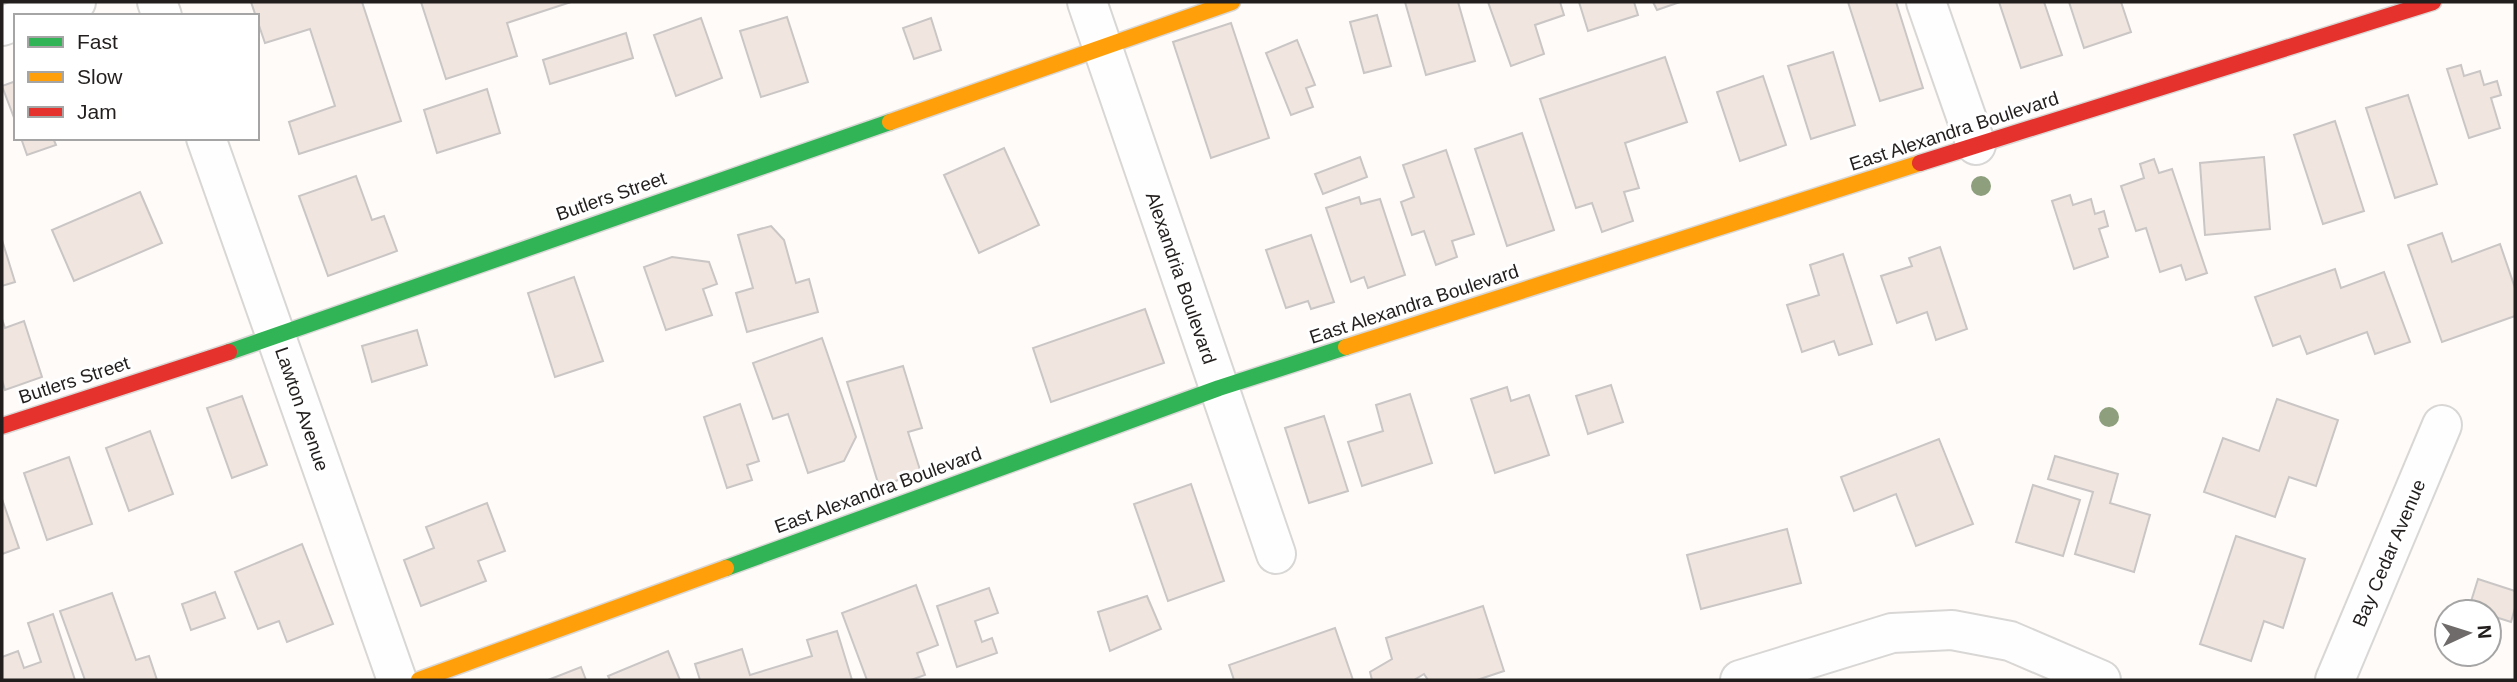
<svg xmlns="http://www.w3.org/2000/svg" width="2517" height="682" font-family="Helvetica,sans-serif">
	<rect width="100%" height="100%" fill="#fefbf9"/>
	<g fill="#f0e5df" stroke="#c9c6c5" stroke-width="2">
		<path d="M 251,2 L 362,2 L 401,121 L 299,154 L 289,122 L 335,106 L 310,29 L 265,43 Z"/>
		<path d="M 421,2 L 571,2 L 507,23 L 517,56 L 446,79 Z"/>
		<path d="M 1405,2 L 1458,2 L 1475,61 L 1426,75 Z"/>
		<path d="M 1488,2 L 1560,2 L 1564,15 L 1535,25 L 1544,54 L 1511,66 Z"/>
		<path d="M 1579,2 L 1634,2 L 1638,15 L 1588,31 Z"/>
		<path d="M 1653,2 L 1680,2 L 1657,10 Z"/>
		<path d="M 1848,2 L 1896,2 L 1923,88 L 1880,101 Z"/>
		<path d="M 1999,2 L 2044,2 L 2062,55 L 2021,68 Z"/>
		<path d="M 2069,2 L 2121,2 L 2131,32 L 2084,48 Z"/>
		<path d="M 1377,15 L 1391,66 L 1364,73 L 1350,22 Z"/>
		<path d="M 787,17 L 808,82 L 761,97 L 740,31 Z"/>
		<path d="M 701,18 L 722,78 L 676,96 L 654,35 Z"/>
		<path d="M 931,18 L 941,50 L 914,59 L 903,28 Z"/>
		<path d="M 1231,23 L 1269,138 L 1211,158 L 1173,42 Z"/>
		<path d="M 626,33 L 633,58 L 550,84 L 543,60 Z"/>
		<path d="M 1297,40 L 1315,85 L 1306,88 L 1313,107 L 1291,115 L 1266,53 Z"/>
		<path d="M 1833,52 L 1855,125 L 1811,139 L 1788,66 Z"/>
		<path d="M 1665,57 L 1687,122 L 1625,143 L 1639,188 L 1624,192 L 1633,221 L 1602,232 L 1592,203 L 1576,208 L 1540,99 Z"/>
		<path d="M 2461,65 L 2464,76 L 2480,71 L 2484,85 L 2497,81 L 2501,95 L 2491,98 L 2500,128 L 2469,138 L 2447,69 Z"/>
		<path d="M 1763,76 L 1786,145 L 1740,161 L 1717,92 Z"/>
		<path d="M 16,81 L 16,123 L 2,86 Z"/>
		<path d="M 487,89 L 500,133 L 437,153 L 424,110 Z"/>
		<path d="M 2408,95 L 2437,184 L 2395,198 L 2366,108 Z"/>
		<path d="M 2335,121 L 2364,211 L 2323,224 L 2294,135 Z"/>
		<path d="M 1522,133 L 1554,230 L 1507,246 L 1475,149 Z"/>
		<path d="M 21,138 L 53,138 L 56,145 L 27,155 Z"/>
		<path d="M 1004,148 L 1039,225 L 979,253 L 944,175 Z"/>
		<path d="M 1446,150 L 1474,234 L 1452,241 L 1457,257 L 1436,265 L 1424,231 L 1412,235 L 1401,202 L 1414,197 L 1403,165 Z"/>
		<path d="M 1360,157 L 1367,177 L 1323,194 L 1315,174 Z"/>
		<path d="M 2264,157 L 2270,229 L 2205,235 L 2200,163 Z"/>
		<path d="M 2154,159 L 2159,173 L 2172,169 L 2207,273 L 2186,280 L 2181,265 L 2160,272 L 2146,228 L 2136,231 L 2121,186 L 2144,178 L 2140,164 Z"/>
		<path d="M 356,176 L 372,220 L 384,216 L 397,251 L 328,276 L 299,196 Z"/>
		<path d="M 140,192 L 162,243 L 74,281 L 52,230 Z"/>
		<path d="M 2070,195 L 2073,205 L 2091,199 L 2095,214 L 2104,211 L 2108,226 L 2099,229 L 2108,257 L 2074,269 L 2052,201 Z"/>
		<path d="M 1359,197 L 1361,204 L 1380,199 L 1405,275 L 1368,288 L 1364,277 L 1351,282 L 1326,208 Z"/>
		<path d="M 771,226 L 784,240 L 796,283 L 809,279 L 818,312 L 747,332 L 736,293 L 753,288 L 738,235 Z"/>
		<path d="M 2442,233 L 2452,262 L 2500,244 L 2515,288 L 2515,316 L 2442,342 L 2408,245 Z"/>
		<path d="M 1311,235 L 1334,302 L 1311,309 L 1308,301 L 1286,308 L 1266,250 Z"/>
		<path d="M 2,240 L 15,282 L 2,286 Z"/>
		<path d="M 1940,247 L 1967,329 L 1936,340 L 1927,312 L 1897,323 L 1881,276 L 1912,266 L 1909,258 Z"/>
		<path d="M 1843,254 L 1872,344 L 1839,355 L 1834,341 L 1802,352 L 1787,305 L 1819,295 L 1810,265 Z"/>
		<path d="M 672,257 L 709,262 L 717,284 L 703,289 L 712,315 L 666,330 L 644,267 Z"/>
		<path d="M 2335,269 L 2341,288 L 2384,272 L 2410,342 L 2375,354 L 2367,332 L 2307,354 L 2300,336 L 2273,346 L 2255,297 Z"/>
		<path d="M 574,277 L 603,361 L 555,377 L 528,293 Z"/>
		<path d="M 1145,309 L 1164,363 L 1051,402 L 1033,348 Z"/>
		<path d="M 2,319 L 5,328 L 24,321 L 42,377 L 5,390 L 2,380 Z"/>
		<path d="M 417,330 L 427,365 L 372,382 L 362,346 Z"/>
		<path d="M 822,338 L 856,437 L 844,461 L 808,473 L 788,414 L 773,419 L 753,363 Z"/>
		<path d="M 903,366 L 922,428 L 908,432 L 921,473 L 879,486 L 847,382 Z"/>
		<path d="M 1611,385 L 1623,422 L 1588,434 L 1576,396 Z"/>
		<path d="M 1507,387 L 1511,401 L 1529,395 L 1549,455 L 1495,473 L 1471,399 Z"/>
		<path d="M 1410,394 L 1432,463 L 1362,486 L 1348,442 L 1383,431 L 1376,405 Z"/>
		<path d="M 242,396 L 267,465 L 232,478 L 207,408 Z"/>
		<path d="M 2277,399 L 2338,420 L 2316,486 L 2289,477 L 2275,517 L 2204,492 L 2223,438 L 2259,451 Z"/>
		<path d="M 740,404 L 759,461 L 747,465 L 752,480 L 727,488 L 704,417 Z"/>
		<path d="M 1324,416 L 1348,491 L 1309,503 L 1285,428 Z"/>
		<path d="M 150,431 L 173,494 L 129,511 L 106,448 Z"/>
		<path d="M 1939,439 L 1973,524 L 1916,546 L 1896,494 L 1854,511 L 1841,477 Z"/>
		<path d="M 2055,456 L 2118,474 L 2110,503 L 2150,515 L 2134,572 L 2075,554 L 2093,492 L 2048,479 Z"/>
		<path d="M 69,457 L 92,524 L 47,540 L 24,473 Z"/>
		<path d="M 1191,484 L 1224,581 L 1168,601 L 1134,504 Z"/>
		<path d="M 2033,485 L 2080,500 L 2063,556 L 2016,542 Z"/>
		<path d="M 2,499 L 19,548 L 2,554 Z"/>
		<path d="M 487,503 L 505,551 L 478,561 L 486,581 L 421,606 L 404,560 L 434,548 L 426,527 Z"/>
		<path d="M 1787,529 L 1801,583 L 1701,609 L 1687,555 Z"/>
		<path d="M 2236,536 L 2305,559 L 2283,628 L 2264,621 L 2251,661 L 2200,644 Z"/>
		<path d="M 302,544 L 333,624 L 287,642 L 279,621 L 258,629 L 235,572 Z"/>
		<path d="M 2478,579 L 2515,591 L 2515,608 L 2511,622 L 2489,615 L 2489,612 L 2469,608 Z"/>
		<path d="M 916,585 L 938,645 L 917,653 L 925,675 L 911,680 L 867,680 L 842,613 Z"/>
		<path d="M 989,588 L 998,613 L 975,621 L 982,642 L 992,638 L 997,653 L 957,667 L 937,606 Z"/>
		<path d="M 215,592 L 225,618 L 191,630 L 182,604 Z"/>
		<path d="M 112,593 L 136,660 L 149,656 L 157,680 L 85,680 L 60,611 Z"/>
		<path d="M 1147,596 L 1161,629 L 1110,651 L 1098,612 Z"/>
		<path d="M 1483,606 L 1504,671 L 1477,680 L 1428,680 L 1424,674 L 1414,680 L 1372,680 L 1370,672 L 1392,659 L 1386,638 Z"/>
		<path d="M 53,614 L 75,680 L 2,680 L 2,657 L 18,651 L 24,668 L 41,662 L 28,623 Z"/>
		<path d="M 1335,628 L 1353,680 L 1234,680 L 1229,665 Z"/>
		<path d="M 837,631 L 852,680 L 700,680 L 695,664 L 742,649 L 750,675 L 812,656 L 807,640 Z"/>
		<path d="M 668,651 L 680,680 L 610,680 L 608,676 Z"/>
		<path d="M 581,667 L 586,680 L 548,680 Z"/>
	</g>
	<g fill="none" stroke-linecap="round" stroke-linejoin="round">
		<defs>
			<g id="street">
				<path d="M 157,2 L 162,16"/>
				<path d="M 1087,2 L 1276,554"/>
				<path d="M 1926,2 L 1976,145"/>
				<path d="M 33,16 L 76,2"/>
				<path d="M 2,26 L 16,21"/>
				<path d="M 206,138 L 397,680"/>
				<path d="M 1740,680 L 1892,633 L 1952,630 L 2010,641 L 2101,680"/>
				<path d="M 2335,680 L 2442,425"/>
			</g>
			<g id="fast">
				<path d="M 229,352 L 890,122"/>
				<path d="M 726,568 L 1219,388 L 1346,347"/>
			</g>
			<g id="slow">
				<path d="M 890,122 L 1232,2"/>
				<path d="M 1346,347 L 1920,163"/>
				<path d="M 419,680 L 726,568"/>
			</g>
			<g id="jam">
				<path d="M 1920,163 L 2433,2"/>
				<path d="M 2,426 L 229,352"/>
			</g>
		</defs>
		<use href="#street" stroke="#d9d7d5" stroke-width="42"/>
		<use href="#fast" stroke="#d9d7d5" stroke-width="19"/>
		<use href="#slow" stroke="#d9d7d5" stroke-width="19"/>
		<use href="#jam" stroke="#d9d7d5" stroke-width="19"/>
		<use href="#street" stroke="#fffefe" stroke-width="38"/>
		<use href="#fast" stroke="#30b455" stroke-width="16"/>
		<use href="#slow" stroke="#ff9f0a" stroke-width="16"/>
		<use href="#jam" stroke="#e5322d" stroke-width="16"/>
	</g>
	<g fill="#8e9f7d">
		<circle cx="1981" cy="186" r="10"/>
		<circle cx="2109" cy="417" r="10"/>
	</g>
	<g text-anchor="middle" dominant-baseline="central" stroke-width="6" stroke-linejoin="round" paint-order="stroke">
		<g font-size="19" fill="#211e1d" stroke="#fff">
			<text transform="translate(1954 131) rotate(-18)">East Alexandra Boulevard</text>
			<text transform="translate(611 196) rotate(-19)">Butlers Street</text>
			<text transform="translate(1181 278) rotate(71)">Alexandria Boulevard</text>
			<text transform="translate(1414 304) rotate(-18)">East Alexandra Boulevard</text>
			<text transform="translate(74 380) rotate(-18)">Butlers Street</text>
			<text transform="translate(302 409) rotate(71)">Lawton Avenue</text>
			<text transform="translate(878 490) rotate(-20)">East Alexandra Boulevard</text>
			<text transform="translate(2389 553) rotate(-67)">Bay Cedar Avenue</text>
		</g>
	</g>
	<rect width="2517" height="682" fill="none" stroke="#211e1d" stroke-width="7"/>
	<rect x="14" y="14" width="245" height="126" fill="#ffffff" stroke="#a6a5a5" stroke-width="2"/>
	<rect x="28" y="37" width="35" height="10" fill="#30b455" stroke="#a6a5a5" stroke-width="2"/>
	<text x="77" y="49" font-size="21" fill="#211e1d">Fast</text>
	<rect x="28" y="72" width="35" height="10" fill="#ff9f0a" stroke="#a6a5a5" stroke-width="2"/>
	<text x="77" y="84" font-size="21" fill="#211e1d">Slow</text>
	<rect x="28" y="107" width="35" height="10" fill="#e5322d" stroke="#a6a5a5" stroke-width="2"/>
	<text x="77" y="119" font-size="21" fill="#211e1d">Jam</text>
	<g transform="translate(2468 633) rotate(86)"><circle r="33" fill="#ffffff" stroke="#a6a5a5" stroke-width="2"/>
	<path d="M0-5L12 26L0 18L-12 26Z" fill="#6e6b6a"/>
	<text y="-10" font-size="19" font-weight="bold" text-anchor="middle" fill="#211e1d">N</text>
	</g>
</svg>
